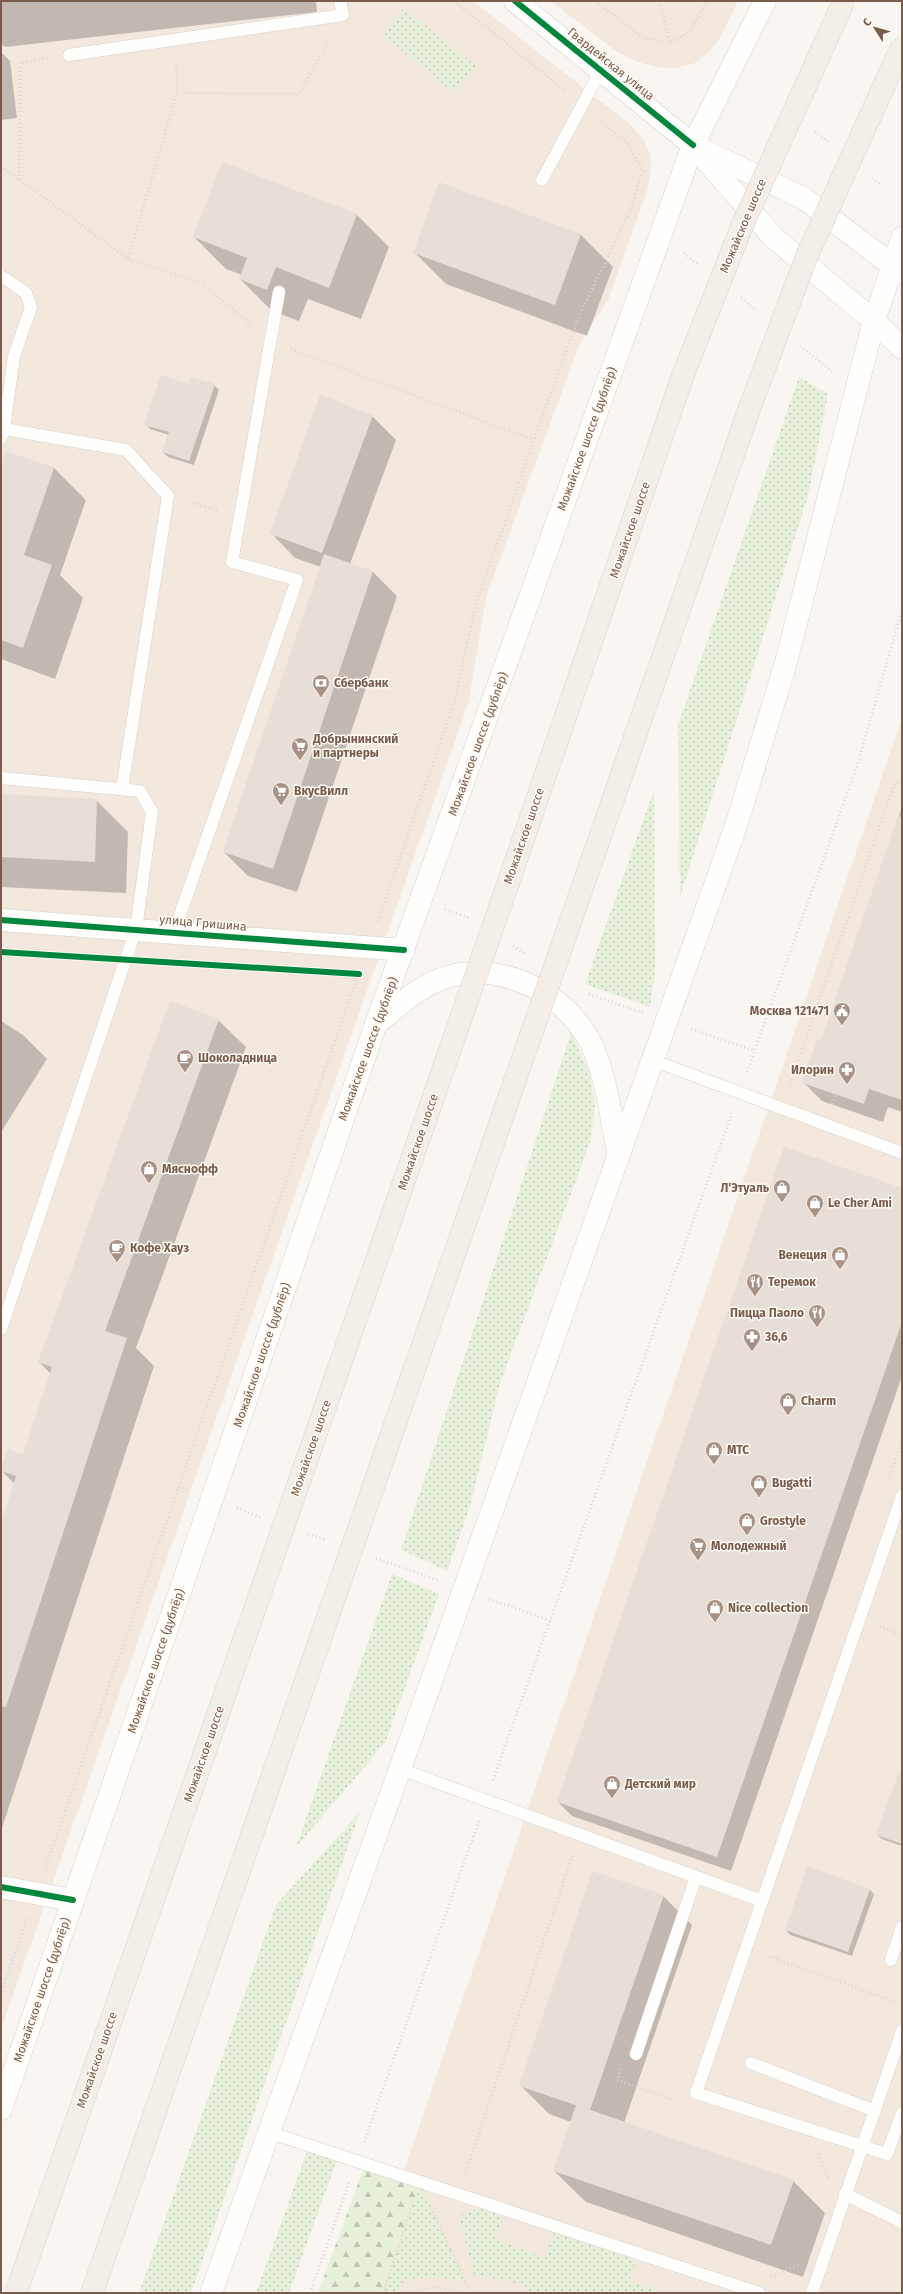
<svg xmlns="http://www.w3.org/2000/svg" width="903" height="2294" font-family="'Fira Sans',sans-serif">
	<defs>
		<pattern id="grass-dots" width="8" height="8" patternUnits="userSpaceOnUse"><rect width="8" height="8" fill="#e7f0db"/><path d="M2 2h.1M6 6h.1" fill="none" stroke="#c0c6b4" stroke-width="1.8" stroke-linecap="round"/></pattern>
		<pattern id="forest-firs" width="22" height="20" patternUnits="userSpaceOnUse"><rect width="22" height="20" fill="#e7f0db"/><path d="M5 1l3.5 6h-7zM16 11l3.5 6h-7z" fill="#c0c6b4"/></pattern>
	</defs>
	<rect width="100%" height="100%" fill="#f9f5f0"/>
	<g fill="#f2e8de">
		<path d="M 1,1 L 473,1 L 632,126 L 644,141 L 651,156 L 651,172 L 647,191 L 608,300 L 580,343 L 486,597 L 468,704 L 1,2029 Z"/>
		<path d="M 551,1 L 738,1 L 719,39 L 707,54 L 693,64 L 674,68 L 656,67 L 635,61 L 616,51 Z"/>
		<path d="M 902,718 L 902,2293 L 362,2293 Z"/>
	</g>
	<g fill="url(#grass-dots)">
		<path d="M 404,8 L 476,66 L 454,93 L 383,35 Z"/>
		<path d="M 799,377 L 828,394 L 808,496 L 680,897 L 678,725 Z"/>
		<path d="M 654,790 L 655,971 L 650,1007 L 585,984 Z"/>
		<path d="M 571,1033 L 589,1072 L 595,1106 L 590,1143 L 500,1383 L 470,1507 L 447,1571 L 401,1550 Z"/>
		<path d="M 392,1574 L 439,1594 L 385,1743 L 296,1847 Z"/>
		<path d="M 360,1812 L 191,2293 L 139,2293 L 276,1905 Z"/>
		<path d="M 309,2146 L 338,2157 L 289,2293 L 256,2293 Z"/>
		<path d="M 420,2183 L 466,2282 L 436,2277 L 405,2279 L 394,2293 L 383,2293 Z"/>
		<path d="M 481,2208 L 504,2215 L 496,2239 L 545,2258 L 555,2230 L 637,2258 L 629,2281 L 664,2293 L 532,2293 L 522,2284 L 474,2275 L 459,2215 Z"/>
	</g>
	<path fill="url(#forest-firs)" d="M 365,2165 L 420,2183 L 380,2293 L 318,2293 Z"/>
	<g fill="#0003">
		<path d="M 1,1 L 316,1 L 317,12 L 5,47 L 1,44 Z"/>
		<path d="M 1,52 L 10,61 L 17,118 L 1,120 Z"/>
		<path d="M 357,215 L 389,247 L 361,319 L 308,299 L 299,321 L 272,311 L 240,279 L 242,275 L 226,269 L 194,237 Z"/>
		<path d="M 581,235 L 613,267 L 587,336 L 446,284 L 414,252 Z"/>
		<path d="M 214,385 L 219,390 L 194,465 L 168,457 L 163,452 L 169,435 L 150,429 L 146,424 L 190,386 Z"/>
		<path d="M 372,416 L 396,440 L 350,564 L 373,572 L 397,596 L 297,892 L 248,876 L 224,852 L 321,567 L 295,558 L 271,533 Z"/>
		<path d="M 6,452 L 54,468 L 86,500 L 60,575 L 83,598 L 55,679 L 1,659 L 1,467 Z"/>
		<path d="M 1,795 L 96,800 L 128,832 L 126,893 L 1,887 Z"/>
		<path d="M 902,807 L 902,1112 L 888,1107 L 883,1122 L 822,1101 L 803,1082 L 822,1043 Z"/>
		<path d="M 218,1020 L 246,1047 L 136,1348 L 154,1366 L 1,1831 L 1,1526 L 15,1484 L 2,1471 L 24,1455 L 51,1374 L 39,1362 Z"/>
		<path d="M 1,1021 L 23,1035 L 47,1059 L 1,1132 Z"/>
		<path d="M 902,1189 L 902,1376 L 731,1871 L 572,1816 L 558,1802 Z"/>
		<path d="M 902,1792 L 902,1846 L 882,1839 L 877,1835 Z"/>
		<path d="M 869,1889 L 874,1894 L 852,1956 L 790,1935 L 786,1930 Z"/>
		<path d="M 663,1896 L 692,1925 L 624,2123 L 793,2181 L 825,2213 L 803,2277 L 586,2202 L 554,2171 L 571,2122 L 549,2114 L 520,2085 Z"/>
	</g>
	<g fill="#e6ded7">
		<path d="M 222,162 L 357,214 L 329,288 L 276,267 L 267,290 L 239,279 L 247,258 L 193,237 Z"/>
		<path d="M 439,182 L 581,234 L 555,305 L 413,253 Z"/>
		<path d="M 161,375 L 189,384 L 191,377 L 215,384 L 189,461 L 162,452 L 169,432 L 144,425 Z"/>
		<path d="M 320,395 L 373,415 L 322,553 L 270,534 Z"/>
		<path d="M 6,451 L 54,468 L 24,555 L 52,565 L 23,648 L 1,640 L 1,464 Z"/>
		<path d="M 324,554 L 373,571 L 273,869 L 223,852 Z"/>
		<path d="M 1,794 L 97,799 L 95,862 L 1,857 Z"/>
		<path d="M 898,816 L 902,817 L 902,1100 L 869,1089 L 864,1104 L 802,1083 L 817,1040 L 821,1041 Z"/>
		<path d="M 170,1001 L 219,1019 L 105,1331 L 127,1338 L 6,1707 L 1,1706 L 1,1523 L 16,1476 L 1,1471 L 8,1449 L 23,1454 L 52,1367 L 38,1362 Z"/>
		<path d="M 784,1147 L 902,1188 L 902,1322 L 717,1857 L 557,1802 Z"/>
		<path d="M 899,1772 L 902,1772 L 902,1844 L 876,1835 Z"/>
		<path d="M 807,1866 L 870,1889 L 848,1952 L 785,1930 Z"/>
		<path d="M 592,1871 L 664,1895 L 590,2110 L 519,2086 Z"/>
		<path d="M 576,2105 L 794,2180 L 771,2245 L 553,2171 Z"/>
	</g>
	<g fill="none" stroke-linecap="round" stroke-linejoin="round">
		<defs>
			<g id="lane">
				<path d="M 69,55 L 343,15 L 340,1"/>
				<path d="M 542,180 L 601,70"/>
				<path d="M 1,276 L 26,293 L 31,307 L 14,356 L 4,429"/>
				<path d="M 1,438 L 4,429 L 126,450 L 168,496 L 122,789"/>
				<path d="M 1,778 L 140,791 L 152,812 L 136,929 L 1,1329"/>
				<path d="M 174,932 L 297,580 L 232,562 L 279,292"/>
				<path d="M 652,1060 L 902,1153"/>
				<path d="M 902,1496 L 696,2093 L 887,2154 L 902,2113"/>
				<path d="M 400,1769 L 762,1901"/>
				<path d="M 891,1960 L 902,1927"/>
				<path d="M 636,2054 L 696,1877"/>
				<path d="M 751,2063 L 875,2111"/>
				<path d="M 268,2132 L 759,2293"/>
				<path d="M 845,2194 L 902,2222"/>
				<path d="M 812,2293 L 902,2031"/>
			</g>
			<g id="street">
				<path d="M 1,920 L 404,950"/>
				<path d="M 376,1024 C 396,1008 417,988 441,979 C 495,959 560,989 588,1038 C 605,1067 611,1118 618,1152"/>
				<path d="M 1,1887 L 73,1900"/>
			</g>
			<g id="secondary">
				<path d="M 515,1 L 693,145 L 773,237 L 874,321 L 902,348"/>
				<path d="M 701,149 L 805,199 L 902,273"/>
				<path d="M 1,2109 L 376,1024 L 693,145 L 765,1"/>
				<path d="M 211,2293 L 400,1769 L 735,829 L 785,666 L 874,321 L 902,238"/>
			</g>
		</defs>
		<use href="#lane" stroke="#d7d1cb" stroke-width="13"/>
		<use href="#street" stroke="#d7d1cb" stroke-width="23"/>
		<use href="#secondary" stroke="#d9d2cb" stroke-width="23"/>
		<g stroke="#dcd5d0" stroke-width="2.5" stroke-dasharray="1 3" stroke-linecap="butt">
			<path d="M 454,1 L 565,91"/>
			<path d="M 595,1 L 642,37 L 670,43 L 690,32 L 707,1"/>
			<path d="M 660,1 L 670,43"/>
			<path d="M 176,61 L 177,93"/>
			<path d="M 815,131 L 829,143"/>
			<path d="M 1,166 L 128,259"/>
			<path d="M 872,178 L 880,184"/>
			<path d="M 19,180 L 20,63 L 48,58"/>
			<path d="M 684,253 L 698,264"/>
			<path d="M 741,298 L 757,311"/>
			<path d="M 251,325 L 202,283 L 128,259 L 177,93 L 299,94 L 330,39"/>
			<path d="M 800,346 L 833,372"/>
			<path d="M 291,349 L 534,440"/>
			<path d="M 189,502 L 219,511"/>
			<path d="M 445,909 L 469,918"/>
			<path d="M 378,921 L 454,703 L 477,601 L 534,440 L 579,316 L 630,211 L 643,171 L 628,144 L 598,118"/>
			<path d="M 513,946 L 524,953"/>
			<path d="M 589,994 L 643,1013"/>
			<path d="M 691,1029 L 755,1051"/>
			<path d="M 747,1072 L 857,766 L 902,610"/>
			<path d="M 789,1087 L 895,782 L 902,784"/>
			<path d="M 832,1104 L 836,1094"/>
			<path d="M 889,1479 L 902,1441"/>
			<path d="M 178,1487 L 187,1490"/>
			<path d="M 237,1508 L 260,1517"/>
			<path d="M 308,1534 L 326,1540"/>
			<path d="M 376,1558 L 439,1581"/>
			<path d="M 489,1599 L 551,1621"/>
			<path d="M 880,1627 L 902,1635"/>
			<path d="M 493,1780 L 732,1113"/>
			<path d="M 45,1868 L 359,973"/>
			<path d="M 765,1955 L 902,2004"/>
			<path d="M 1,1995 L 27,1918"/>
			<path d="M 621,2069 L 617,2080 L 676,2101"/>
			<path d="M 364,2142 L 479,1821"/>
			<path d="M 818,2154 L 828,2177"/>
			<path d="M 465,2175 L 573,1854"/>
			<path d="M 431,2208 L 471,2293"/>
			<path d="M 771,2276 L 798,2265"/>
			<path d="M 310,2293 L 350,2180"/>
			<path d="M 383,2293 L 413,2202"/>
			<path d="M 409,2293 L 434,2287 L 461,2293"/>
		</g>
		<use href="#lane" stroke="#fefefd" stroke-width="12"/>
		<use href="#street" stroke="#fefefd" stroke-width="22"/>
		<use href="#secondary" stroke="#fefefd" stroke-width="22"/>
		<defs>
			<g id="primary-bridge">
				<path d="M 16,2293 L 512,872 L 682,378 L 742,226 L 844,1"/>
				<path d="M 92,2293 L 750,407 L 806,258 L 902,46"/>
			</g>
		</defs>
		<use href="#primary-bridge" stroke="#dad1cc" stroke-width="23" stroke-linecap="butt"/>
		<use href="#primary-bridge" stroke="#f3eee8" stroke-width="22"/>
		<defs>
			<g id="cycleway">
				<path d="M 515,1 L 693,145"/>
				<path d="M 1,920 L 404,950"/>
				<path d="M 1,952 L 359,974"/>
				<path d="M 1,1887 L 73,1900"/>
			</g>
		</defs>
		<use href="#cycleway" stroke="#fffaf3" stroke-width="8"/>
		<use href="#cycleway" stroke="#00873e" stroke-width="6"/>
	</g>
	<defs>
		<symbol id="bank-pin" viewBox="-11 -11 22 30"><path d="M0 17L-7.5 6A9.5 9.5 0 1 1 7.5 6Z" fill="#a69286" stroke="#fffaf3"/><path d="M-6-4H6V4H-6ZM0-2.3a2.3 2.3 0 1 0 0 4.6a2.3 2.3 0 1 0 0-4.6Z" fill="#fff"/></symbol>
		<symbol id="supermarket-pin" viewBox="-11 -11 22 30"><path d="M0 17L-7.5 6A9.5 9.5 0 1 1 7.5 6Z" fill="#a69286" stroke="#fffaf3"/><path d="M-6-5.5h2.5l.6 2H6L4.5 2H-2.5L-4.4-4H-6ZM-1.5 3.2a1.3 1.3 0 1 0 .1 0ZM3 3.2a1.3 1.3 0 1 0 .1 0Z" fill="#fff"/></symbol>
		<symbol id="civic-pin" viewBox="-11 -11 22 30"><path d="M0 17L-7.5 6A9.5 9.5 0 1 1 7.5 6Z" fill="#a69286" stroke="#fffaf3"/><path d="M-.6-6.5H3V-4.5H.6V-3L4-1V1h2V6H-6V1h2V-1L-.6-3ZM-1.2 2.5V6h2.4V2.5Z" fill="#fff"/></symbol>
		<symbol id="cafe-pin" viewBox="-11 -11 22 30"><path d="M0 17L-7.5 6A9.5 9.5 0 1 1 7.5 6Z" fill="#a69286" stroke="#fffaf3"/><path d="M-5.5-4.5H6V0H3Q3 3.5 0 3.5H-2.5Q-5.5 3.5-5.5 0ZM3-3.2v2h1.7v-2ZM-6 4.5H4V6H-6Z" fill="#fff"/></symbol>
		<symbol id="pharmacy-pin" viewBox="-11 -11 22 30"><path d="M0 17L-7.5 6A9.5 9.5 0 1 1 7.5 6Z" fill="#a69286" stroke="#fffaf3"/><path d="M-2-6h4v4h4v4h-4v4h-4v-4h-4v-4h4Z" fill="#fff"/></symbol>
		<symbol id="shop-pin" viewBox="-11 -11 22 30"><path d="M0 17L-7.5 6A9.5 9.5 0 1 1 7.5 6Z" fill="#a69286" stroke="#fffaf3"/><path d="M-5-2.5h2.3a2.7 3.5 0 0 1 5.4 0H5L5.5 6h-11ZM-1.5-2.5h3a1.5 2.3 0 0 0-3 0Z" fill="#fff"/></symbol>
		<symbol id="restaurant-pin" viewBox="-11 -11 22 30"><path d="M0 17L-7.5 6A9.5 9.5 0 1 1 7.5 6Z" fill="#a69286" stroke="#fffaf3"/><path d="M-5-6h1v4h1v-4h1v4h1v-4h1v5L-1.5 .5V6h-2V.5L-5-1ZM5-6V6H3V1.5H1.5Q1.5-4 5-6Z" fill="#fff"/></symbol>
	</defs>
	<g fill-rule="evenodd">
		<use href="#bank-pin" x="311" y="673" width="20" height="27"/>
		<use href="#supermarket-pin" x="290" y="736" width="20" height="27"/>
		<use href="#supermarket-pin" x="271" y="781" width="20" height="27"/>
		<use href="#civic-pin" x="832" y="1001" width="20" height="27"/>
		<use href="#cafe-pin" x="175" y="1048" width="20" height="27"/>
		<use href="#pharmacy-pin" x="837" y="1060" width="20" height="27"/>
		<use href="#shop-pin" x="139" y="1159" width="20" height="27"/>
		<use href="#shop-pin" x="772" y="1178" width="20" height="27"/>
		<use href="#shop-pin" x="805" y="1193" width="20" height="27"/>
		<use href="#cafe-pin" x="107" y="1238" width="20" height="27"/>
		<use href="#shop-pin" x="830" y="1245" width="20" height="27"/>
		<use href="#restaurant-pin" x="745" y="1272" width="20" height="27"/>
		<use href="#restaurant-pin" x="807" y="1303" width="20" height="27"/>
		<use href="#pharmacy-pin" x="742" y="1327" width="20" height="27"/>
		<use href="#shop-pin" x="778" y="1391" width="20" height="27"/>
		<use href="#shop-pin" x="704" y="1440" width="20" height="27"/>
		<use href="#shop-pin" x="749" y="1473" width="20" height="27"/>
		<use href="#shop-pin" x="737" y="1511" width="20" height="27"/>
		<use href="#supermarket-pin" x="688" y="1536" width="20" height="27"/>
		<use href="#shop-pin" x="705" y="1598" width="20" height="27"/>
		<use href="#shop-pin" x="602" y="1774" width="20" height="27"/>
	</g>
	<g text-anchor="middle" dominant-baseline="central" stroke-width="3" stroke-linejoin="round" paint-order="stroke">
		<g font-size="12" fill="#7a5c4d" stroke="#fffaf3">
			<text transform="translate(611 64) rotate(39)">Гвардейская улица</text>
			<text transform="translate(743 226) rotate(-67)">Можайское шоссе</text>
			<text transform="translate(587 439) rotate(-70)">Можайское шоссе (дублёр)</text>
			<text transform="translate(630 530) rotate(-71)">Можайское шоссе</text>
			<text transform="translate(478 744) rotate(-70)">Можайское шоссе (дублёр)</text>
			<text transform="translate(524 836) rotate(-71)">Можайское шоссе</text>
			<text transform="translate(203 923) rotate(5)">улица Гришина</text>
			<text transform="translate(368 1049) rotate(-70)">Можайское шоссе (дублёр)</text>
			<text transform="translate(418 1142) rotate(-71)">Можайское шоссе</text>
			<text transform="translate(262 1355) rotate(-71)">Можайское шоссе (дублёр)</text>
			<text transform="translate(311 1448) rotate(-71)">Можайское шоссе</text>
			<text transform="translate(156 1661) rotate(-71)">Можайское шоссе (дублёр)</text>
			<text transform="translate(204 1754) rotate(-71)">Можайское шоссе</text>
			<text transform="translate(42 1990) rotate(-71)">Можайское шоссе (дублёр)</text>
			<text transform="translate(97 2060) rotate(-71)">Можайское шоссе</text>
		</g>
		<g font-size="12" font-weight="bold" fill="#7a5c4d" stroke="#fffaf3" text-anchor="start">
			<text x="334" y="683">Сбербанк</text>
			<text x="313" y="739">Добрынинский<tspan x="313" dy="14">и партнеры</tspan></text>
			<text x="294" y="791">ВкусВилл</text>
			<text x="829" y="1011" text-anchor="end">Москва 121471</text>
			<text x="198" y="1058">Шоколадница</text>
			<text x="834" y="1070" text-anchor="end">Илорин</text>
			<text x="162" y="1169">Мяснофф</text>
			<text x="769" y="1188" text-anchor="end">Л'Этуаль</text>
			<text x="828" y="1203">Le Cher Ami</text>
			<text x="130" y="1248">Кофе Хауз</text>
			<text x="827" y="1255" text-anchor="end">Венеция</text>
			<text x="768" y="1282">Теремок</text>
			<text x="804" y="1313" text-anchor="end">Пицца Паоло</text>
			<text x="765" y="1337">36,6</text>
			<text x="801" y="1401">Charm</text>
			<text x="727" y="1450">МТС</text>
			<text x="772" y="1483">Bugatti</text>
			<text x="760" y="1521">Grostyle</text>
			<text x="711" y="1546">Молодежный</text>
			<text x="728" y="1608">Nice collection</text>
			<text x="625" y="1784">Детский мир</text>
		</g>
	</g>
	<rect width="903" height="2294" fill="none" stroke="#7a5c4d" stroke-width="4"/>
	<g transform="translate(875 28) rotate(307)" stroke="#fffaf3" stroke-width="3" paint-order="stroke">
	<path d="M0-3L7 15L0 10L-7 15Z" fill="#7a5c4d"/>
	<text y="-6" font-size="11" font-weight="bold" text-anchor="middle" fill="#7a5c4d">С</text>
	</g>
</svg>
